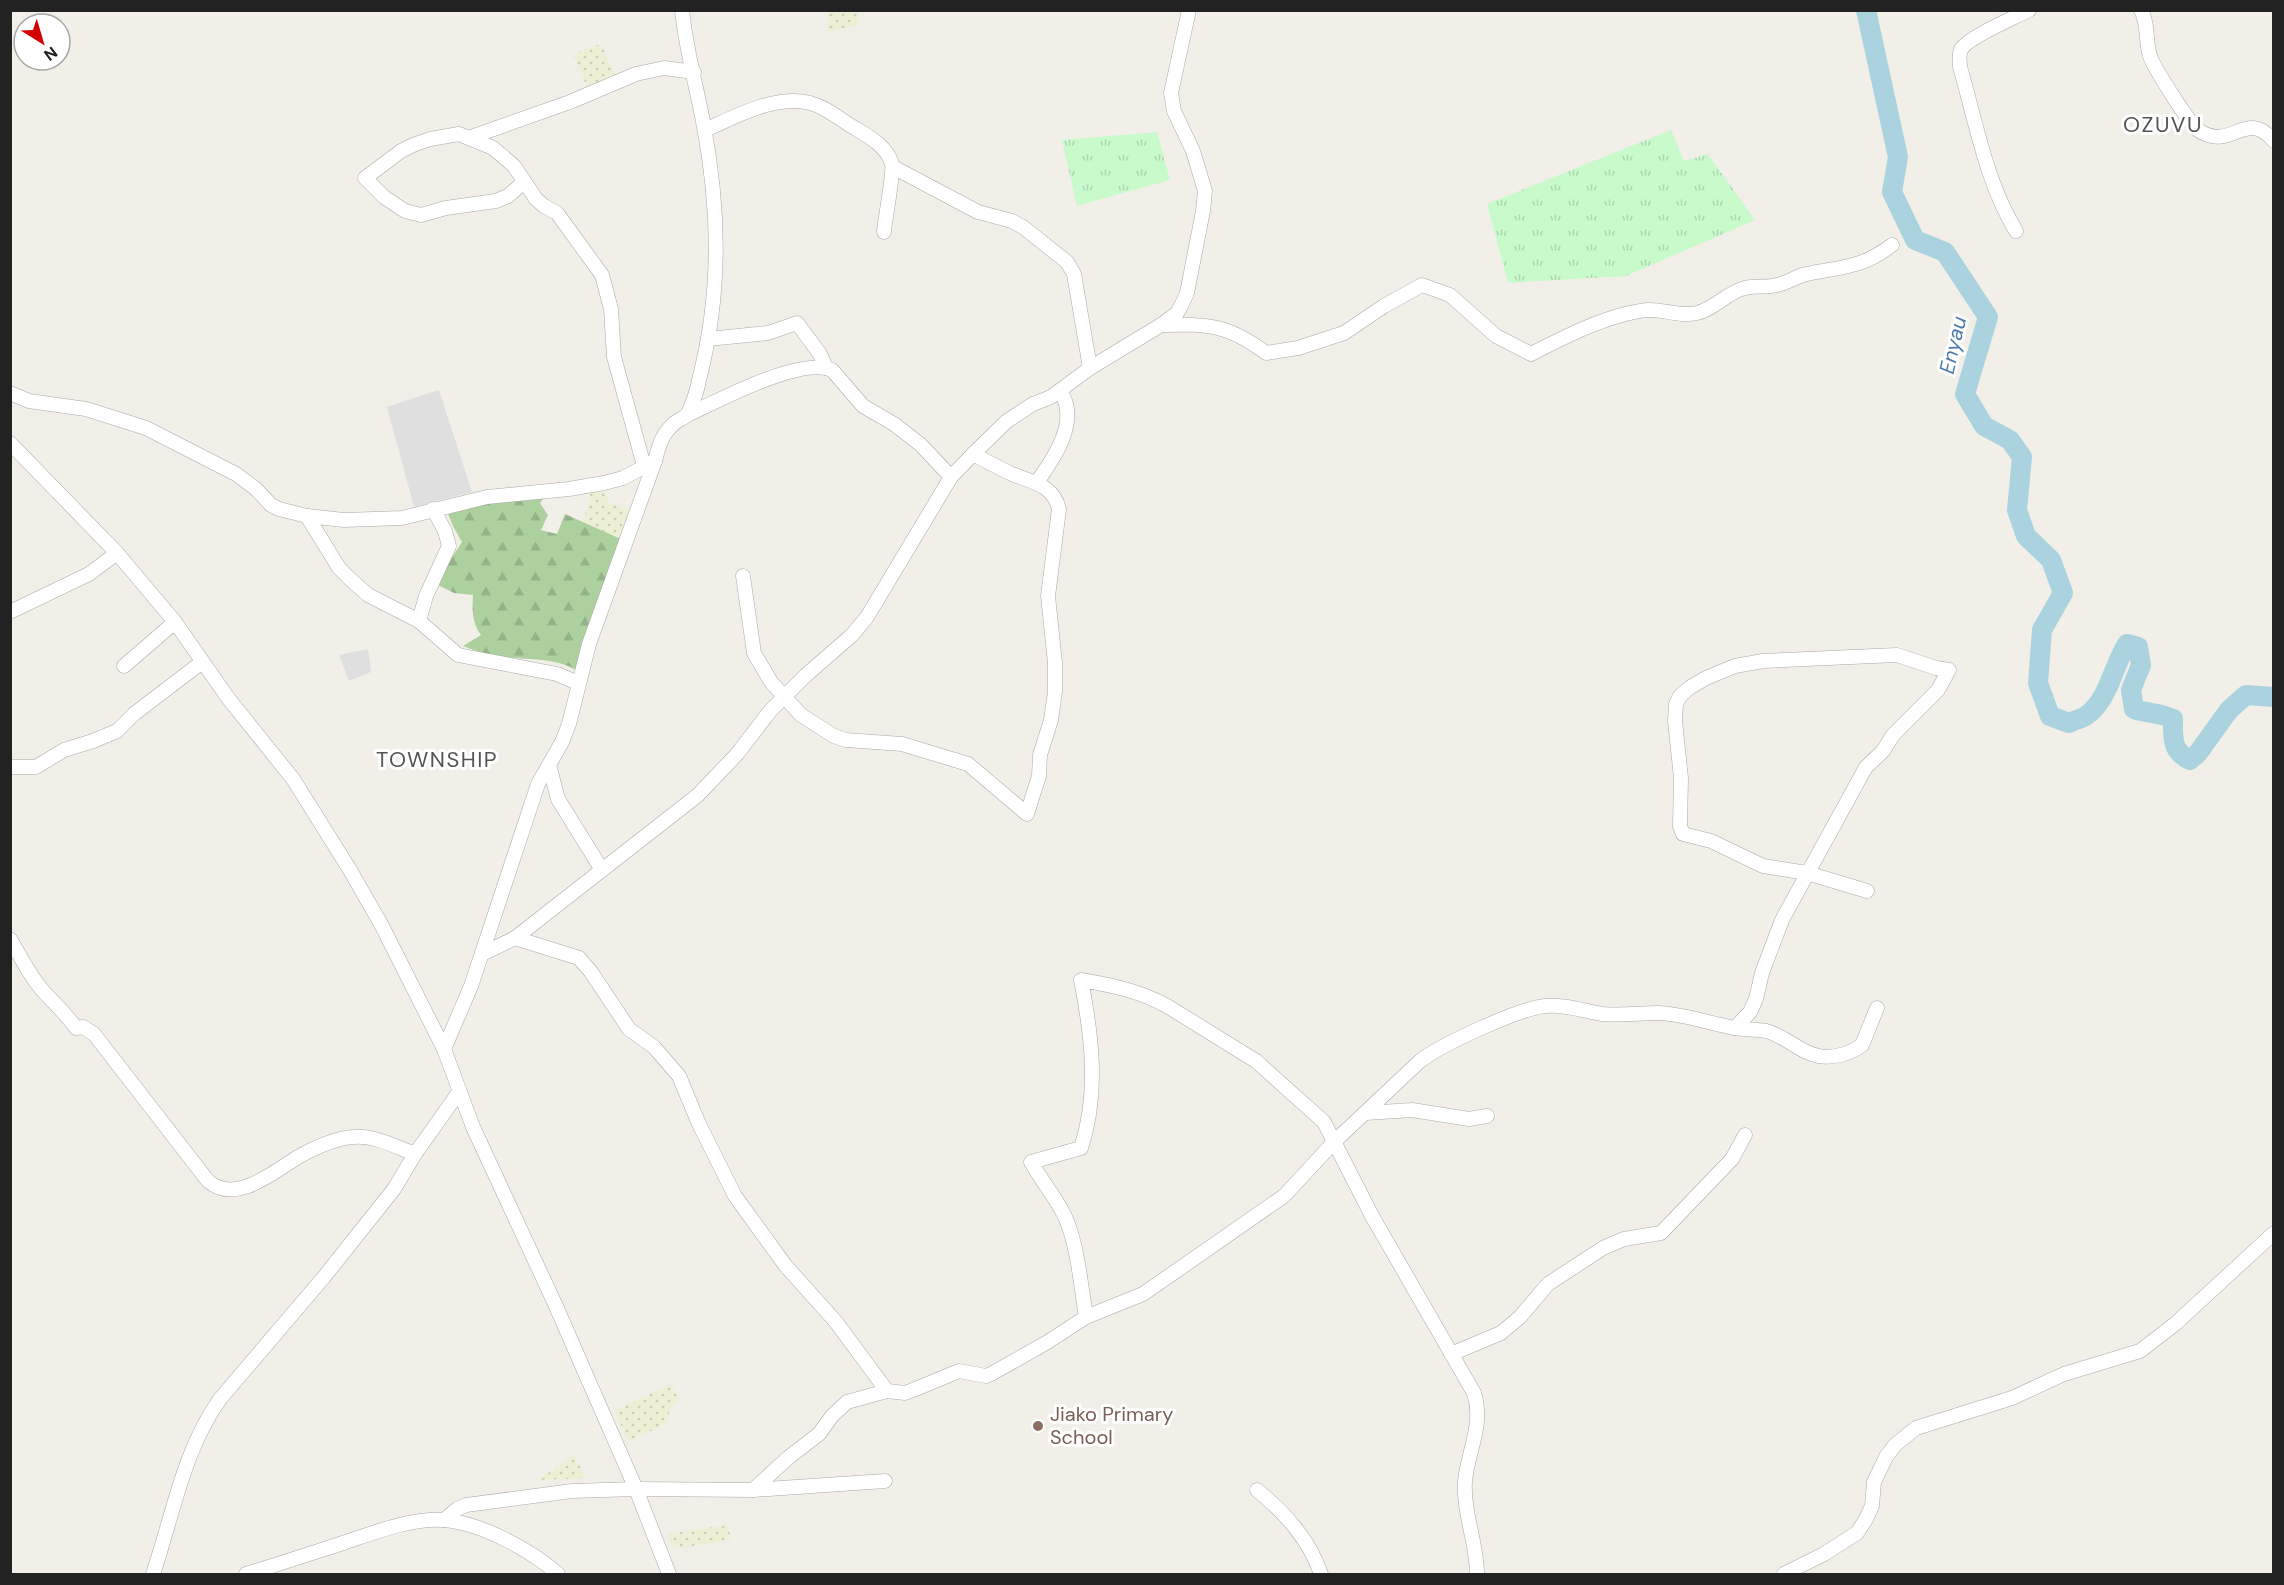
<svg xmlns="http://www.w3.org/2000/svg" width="2284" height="1585" font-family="'DM Sans',sans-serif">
	<defs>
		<pattern id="farmland-dots" width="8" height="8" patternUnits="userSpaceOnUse" patternTransform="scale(1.5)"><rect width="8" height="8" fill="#eef0d5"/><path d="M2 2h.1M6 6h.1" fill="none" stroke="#ccceb7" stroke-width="1.8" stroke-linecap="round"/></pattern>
		<pattern id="forest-firs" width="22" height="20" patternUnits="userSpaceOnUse" patternTransform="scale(1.5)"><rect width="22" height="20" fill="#add19e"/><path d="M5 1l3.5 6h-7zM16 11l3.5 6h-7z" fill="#95b388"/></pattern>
		<pattern id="park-tufts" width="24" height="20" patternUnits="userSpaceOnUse" patternTransform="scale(1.5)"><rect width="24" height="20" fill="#c8facc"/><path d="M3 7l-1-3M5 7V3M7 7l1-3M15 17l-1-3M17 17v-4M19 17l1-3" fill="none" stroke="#acd6af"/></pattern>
	</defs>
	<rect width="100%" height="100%" fill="#f2efe9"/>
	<g fill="#e0dfdf">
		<path d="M 439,390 L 472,492 L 414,507 L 387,407 Z"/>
		<path d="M 368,649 L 371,672 L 349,681 L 339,655 Z"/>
	</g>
	<g fill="url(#farmland-dots)">
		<path d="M 828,11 L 859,11 L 859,25 L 827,31 Z"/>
		<path d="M 601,44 L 617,79 L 588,89 L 573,54 Z"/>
		<path d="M 604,485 L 608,503 L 631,510 L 617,545 L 580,529 L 590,501 L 589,489 Z"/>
		<path d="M 671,1384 L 679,1398 L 669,1412 L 668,1423 L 629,1441 L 614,1411 Z"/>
		<path d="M 574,1455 L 586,1478 L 538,1480 Z"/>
		<path d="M 727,1525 L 732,1540 L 673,1549 L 668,1534 Z"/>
	</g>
	<path fill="url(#forest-firs)" d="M 541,489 L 543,499 L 540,503 L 548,515 L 541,530 L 557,534 L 565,514 L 623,540 L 577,671 C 554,655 516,661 490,655 C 481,653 472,649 463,646 L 481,635 C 472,624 472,609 473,595 L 454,593 L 438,585 L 443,571 L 462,542 L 453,526 L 446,509 Z"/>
	<g fill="url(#park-tufts)">
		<path d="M 1671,130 L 1684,161 L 1708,154 L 1755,220 L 1626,276 L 1508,283 L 1487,204 Z"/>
		<path d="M 1157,132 L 1170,180 L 1077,206 L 1062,140 Z"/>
	</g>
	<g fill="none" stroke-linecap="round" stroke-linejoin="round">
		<path stroke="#aad3df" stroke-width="20" d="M 1866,10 L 1898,157 L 1892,192 L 1915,240 L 1945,252 L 1988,317 L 1965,394 L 1984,426 L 2010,440 L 2022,457 L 2017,510 L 2026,536 L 2051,560 L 2063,593 L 2042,630 L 2038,683 L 2050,716 L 2069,723 C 2074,720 2082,719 2087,715 C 2109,699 2113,666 2127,644 L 2138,647 L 2141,665 L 2131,690 L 2134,709 C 2148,714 2159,712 2173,719 C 2173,737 2171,751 2190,760 L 2198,753 L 2229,710 L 2246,695 L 2274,697"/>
		<defs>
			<g id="minor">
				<path d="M 2141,10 C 2149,25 2145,41 2150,56 C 2154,68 2189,123 2198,130 C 2232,153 2245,107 2274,141"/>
				<path d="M 705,130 C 734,117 776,94 810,103 C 826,107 839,119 853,127 C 868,136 887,146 892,164 C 894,172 885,219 884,232"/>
				<path d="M 471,137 L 570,102 L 636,74 L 664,68 L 694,72"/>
				<path d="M 893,167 L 978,212 L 1012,221 L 1023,227 L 1067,262 L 1074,274 L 1090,368"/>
				<path d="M 524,182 L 508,196 L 496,201 L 446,208 L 421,215 L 405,211 L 384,197 L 365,178 L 401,151 L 413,145 L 430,139 L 459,134 L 493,148 L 514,166 L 536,199 L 544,206 L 557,213 L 602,275 L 611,309 L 614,357 L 644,466"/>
				<path d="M 2016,231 C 1986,182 1976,122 1960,67 C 1960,61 1958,54 1962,48 C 1971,36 2014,18 2029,10"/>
				<path d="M 1161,325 C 1208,324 1227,324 1266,353 L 1298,348 L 1344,333 L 1384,306 L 1422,285 L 1450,295 L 1496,336 L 1531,354 C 1564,337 1609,314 1647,310 C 1663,309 1680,317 1697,313 C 1715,309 1727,292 1745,288 C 1755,285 1767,288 1777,285 C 1788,283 1796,276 1807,274 C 1843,266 1860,269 1892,245"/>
				<path d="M 708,339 L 768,333 L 797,323 L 820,354 L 826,368"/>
				<path d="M 10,393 L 29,401 L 86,409 L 146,428 L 236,474 L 256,489 L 271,505 L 279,509 L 307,516 L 344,520 L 402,518 L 487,497 L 569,489 L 604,483 L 623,478 L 655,461 C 659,445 662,433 676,422 C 679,420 685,417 687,415 C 691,409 698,388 699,380 C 721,295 720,213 704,127 C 697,88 686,50 682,10"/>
				<path d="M 687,415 C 718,401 801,356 832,370 L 863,406 L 894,424 L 921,445 L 951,477"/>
				<path d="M 10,443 L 117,553 L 175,622 L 228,698 L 293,779 L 350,870 L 382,926 L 444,1049 L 473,1127 L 555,1304 L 636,1489 L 669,1574"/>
				<path d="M 1037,482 C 1055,457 1080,420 1060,391"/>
				<path d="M 307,516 L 339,568 L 350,579 L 368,595 L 419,621 L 458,655 L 557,674 L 578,683"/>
				<path d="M 743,576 L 754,653 L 771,682 L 801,715 L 834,736 L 846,740 L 902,744 L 968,764 L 1027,814 L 1039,776 L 1040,755 L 1051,720 L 1055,692 L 1055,663 L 1048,596 L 1059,509 C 1053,484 1031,482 1012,474 C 999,468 986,461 973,454"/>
				<path d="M 10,612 L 89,574 L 117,553"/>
				<path d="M 419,621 L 426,596 L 449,546 L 445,531 L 433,509"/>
				<path d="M 124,666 L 175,622"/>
				<path d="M 549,765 L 558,799 L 602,870"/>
				<path d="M 10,767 L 36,767 L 64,750 L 93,741 L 117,731 L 134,714 L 202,662"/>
				<path d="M 515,938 L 579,958 L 591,972 L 629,1029 L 654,1047 L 679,1076 L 699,1124 L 735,1196 L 785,1265 L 836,1322 L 887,1391"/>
				<path d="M 10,939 C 21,957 30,977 44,992 C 55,1004 66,1014 76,1028 L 83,1027 L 94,1034 L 208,1181 C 236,1205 273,1172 298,1157 C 314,1148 335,1138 354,1137 C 374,1135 396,1147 415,1154"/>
				<path d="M 482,954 L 515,938 L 698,795 L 737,754 L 771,710 L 805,676 L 852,635 L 867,617 L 951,477 L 973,454 L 1007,421 L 1033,404 L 1051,397 L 1090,368 L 1161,325 L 1177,313 L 1182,304 L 1187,293 L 1203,211 L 1205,191 L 1193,151 L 1174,111 L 1171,93 L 1189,10"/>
				<path d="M 1735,1028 L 1750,1012 L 1756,999 L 1762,973 L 1782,920 L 1866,767 L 1883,751 L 1893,735 L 1938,690 L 1949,670 L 1936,668 L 1897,655 L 1763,661 L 1735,666 L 1706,678 L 1689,688 L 1680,696 L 1676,704 L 1675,721 L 1681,778 L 1680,826 L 1683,834 L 1711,841 L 1763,866 L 1807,873 L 1867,891"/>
				<path d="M 444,1049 L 471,986 L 538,784 L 562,742 L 569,724 L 589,644 L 655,461"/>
				<path d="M 1366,1113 L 1412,1110 L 1469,1119 L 1487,1116"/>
				<path d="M 1086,1317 C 1081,1287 1077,1235 1061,1209 C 1052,1193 1040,1178 1031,1162 L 1081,1148 C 1099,1094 1092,1036 1081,980 C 1111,985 1140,991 1167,1006 L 1256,1061 L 1324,1122 L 1372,1216 L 1474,1393 C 1484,1424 1468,1451 1465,1481 C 1463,1513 1477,1543 1477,1574"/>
				<path d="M 1451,1354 L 1501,1333 L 1520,1317 L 1548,1284 L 1603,1248 L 1624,1239 L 1661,1233 L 1732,1159 L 1745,1135"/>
				<path d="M 753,1490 L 789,1457 L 819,1434 L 832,1416 L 847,1402 L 887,1391 L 905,1393 L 913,1390 L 959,1371 L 986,1376 L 991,1374 L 1046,1343 L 1086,1317 L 1143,1294 L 1284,1196 L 1335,1141 L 1420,1061 C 1442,1044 1518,1009 1545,1006 C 1564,1004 1584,1011 1603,1014 C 1622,1016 1640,1013 1658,1013 C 1684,1014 1709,1023 1734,1028 C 1745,1030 1755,1029 1766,1031 C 1786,1036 1800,1053 1819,1056 C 1833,1059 1852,1053 1862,1045 L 1877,1008"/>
				<path d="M 1257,1490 C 1285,1513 1309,1539 1321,1574"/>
				<path d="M 444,1520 L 457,1509 L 466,1505 L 572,1491 L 636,1489 L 753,1490 L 885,1481"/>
				<path d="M 153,1574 C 173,1515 183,1451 220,1399 L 324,1277 L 394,1189 L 415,1154 L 459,1092"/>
				<path d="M 246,1574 C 279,1564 312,1553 346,1542 C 376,1532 411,1518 444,1520 C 481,1523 531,1550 558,1574"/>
				<path d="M 1784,1574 L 1824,1554 L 1857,1533 L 1866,1519 L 1872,1506 L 1874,1482 L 1886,1457 L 1895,1445 L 1916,1428 L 2012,1398 L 2064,1374 L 2140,1351 L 2175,1324 L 2274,1233"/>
			</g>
		</defs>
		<use href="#minor" stroke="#a9a9a9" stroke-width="15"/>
		<use href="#minor" stroke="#fff" stroke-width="14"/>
	</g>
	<circle fill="#8d6e63" stroke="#fff" stroke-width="2" cx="1038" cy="1426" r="6"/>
	<g text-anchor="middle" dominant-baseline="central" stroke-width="6" stroke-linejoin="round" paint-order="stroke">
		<g font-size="20" fill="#785e54" stroke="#fff" text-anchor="start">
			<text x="1050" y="1414">Jiako Primary<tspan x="1050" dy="23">School</tspan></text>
		</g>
		<g font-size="21" font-style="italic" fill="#4a7aab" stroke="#fff">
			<text transform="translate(1953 345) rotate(-77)">Enyau</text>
		</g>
		<g font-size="22" letter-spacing="1.5" fill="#555" stroke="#fff">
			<text x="2163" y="124">OZUVU</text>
			<text x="437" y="759">TOWNSHIP</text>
		</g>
	</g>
	<rect width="2284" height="1585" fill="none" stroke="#222222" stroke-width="24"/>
	<g transform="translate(42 42) rotate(143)"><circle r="28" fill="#ffffff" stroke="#a7a7a7" stroke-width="1.5"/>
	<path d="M0-4.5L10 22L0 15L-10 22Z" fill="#d40000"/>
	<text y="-9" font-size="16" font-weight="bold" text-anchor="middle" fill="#222222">N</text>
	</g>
</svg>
